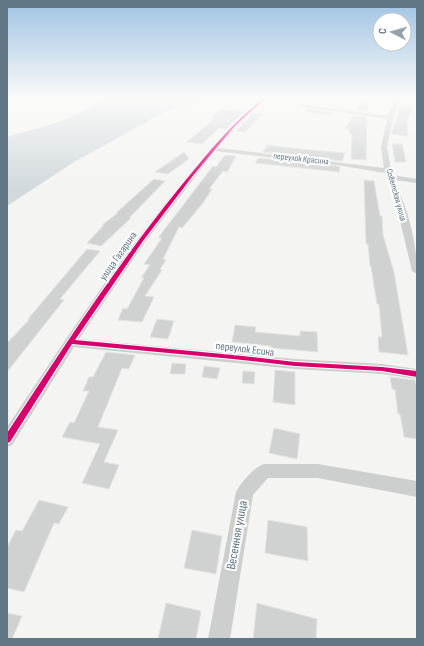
<svg xmlns="http://www.w3.org/2000/svg" width="424" height="646" font-family="'Sofia Sans Condensed',sans-serif">
	<rect width="100%" height="100%" fill="#f4f4f2"/>
	<path fill="#d1d9dc" d="M 103,99 L 237,99 L 232,102 L 214,102 L 188,105 L 164,112 L 74,162 L 7,206 L 7,137 C 36,128 80,119 103,99 Z"/>
	<g fill="#d0d2d2" stroke="#e3e3e2">
		<path d="M 363,99 L 368,99 L 368,112 L 357,110 Z"/>
		<path d="M 408,99 L 412,99 L 411,106 L 413,106 L 407,122 L 408,136 L 391,134 L 398,116 L 400,105 L 404,105 Z"/>
		<path d="M 222,109 L 244,112 L 226,129 L 219,128 L 202,144 L 187,142 L 215,118 L 210,118 Z"/>
		<path d="M 308,109 L 333,113 L 331,115 L 306,112 Z"/>
		<path d="M 253,113 L 263,114 L 245,132 L 236,131 Z"/>
		<path d="M 353,116 L 367,118 L 366,160 L 351,159 L 352,134 L 349,134 L 350,129 L 345,129 Z"/>
		<path d="M 392,144 L 402,144 L 406,162 L 395,162 Z"/>
		<path d="M 268,145 L 291,148 L 345,153 L 342,161 L 263,152 Z"/>
		<path d="M 184,152 L 189,159 L 168,174 L 155,172 Z"/>
		<path d="M 225,155 L 236,156 L 227,172 L 223,171 L 209,189 L 212,189 L 203,203 L 182,228 L 179,227 L 163,259 L 166,260 L 160,269 L 162,270 L 145,296 L 154,297 L 142,322 L 118,320 L 123,308 L 127,309 L 144,278 L 141,278 L 150,265 L 144,264 L 162,238 L 158,238 L 213,166 L 216,167 Z"/>
		<path d="M 259,158 L 337,166 L 340,167 L 339,172 L 255,163 Z"/>
		<path d="M 154,179 L 165,181 L 129,218 L 131,218 L 101,246 L 87,243 L 104,225 L 102,225 L 118,213 L 116,213 Z"/>
		<path d="M 364,180 L 374,181 L 380,216 L 382,216 L 383,235 L 394,272 L 408,355 L 379,352 L 378,337 L 382,337 L 379,304 L 377,304 L 371,267 L 370,266 L 368,244 L 366,244 Z"/>
		<path d="M 87,249 L 100,251 L 60,299 L 64,300 L 7,372 L 7,343 L 30,319 L 28,319 Z"/>
		<path d="M 157,319 L 174,321 L 168,339 L 150,337 Z"/>
		<path d="M 235,325 L 256,327 L 255,332 L 300,336 L 300,331 L 317,332 L 318,352 L 271,348 L 271,346 L 232,342 Z"/>
		<path d="M 106,352 L 135,355 L 129,369 L 122,368 L 98,427 L 118,430 L 104,462 L 119,465 L 109,489 L 82,483 L 100,444 L 62,437 L 70,422 L 74,423 L 89,391 L 83,391 L 89,377 L 93,377 Z"/>
		<path d="M 172,363 L 186,364 L 185,374 L 170,374 Z"/>
		<path d="M 204,366 L 220,368 L 217,379 L 202,377 Z"/>
		<path d="M 275,370 L 295,372 L 295,405 L 273,402 Z"/>
		<path d="M 243,371 L 255,372 L 254,384 L 242,383 Z"/>
		<path d="M 390,377 L 415,380 L 417,388 L 417,439 L 404,437 L 400,414 L 398,414 L 395,390 L 392,389 Z"/>
		<path d="M 274,428 L 300,434 L 297,459 L 269,453 Z"/>
		<path d="M 39,500 L 68,507 L 59,524 L 54,523 L 24,592 L 7,588 L 7,547 L 16,530 L 22,531 Z"/>
		<path d="M 268,520 L 307,527 L 308,561 L 265,553 Z"/>
		<path d="M 192,530 L 222,536 L 216,574 L 184,568 Z"/>
		<path d="M 166,603 L 201,611 L 196,639 L 158,639 Z"/>
		<path d="M 257,603 L 317,619 L 316,639 L 253,639 Z"/>
		<path d="M 7,613 L 22,616 L 12,639 L 7,639 Z"/>
	</g>
	<g fill="none" stroke-linecap="round" stroke-linejoin="round">
		<g fill="#cdcfcf" fill-rule="evenodd">
			<path d="M 261,99 L 267,99 L 246,117 L 218,148 L 384,168 L 381,147 L 387,119 L 297,106 L 300,104 L 388,116 L 394,99 L 400,99 L 393,118 L 387,147 L 392,175 L 417,179 L 417,183 L 394,180 C 408,210 417,241 417,274 L 412,271 L 395,200 L 385,173 L 337,165 L 215,151 L 145,242 L 79,339 L 295,359 L 382,364 L 417,369 L 417,379 L 382,374 L 295,369 L 74,347 L 12,445 L 7,447 L 7,427 L 66,339 L 114,270 L 163,206 L 211,148 L 242,115 Z"/>
			<path d="M 264,464 L 318,464 L 417,481 L 417,497 L 318,478 L 268,478 L 253,495 L 230,639 L 208,639 L 236,492 C 241,482 253,468 264,464 Z"/>
		</g>
		<defs>
			<path id="cycleway" d="M 263,99 L 265,99 L 235,126 L 192,177 L 143,241 L 75,340 L 233,355 L 295,362 L 382,367 L 417,371 L 417,377 L 382,371 L 295,366 L 233,359 L 72,344 L 10,442 L 7,443 L 7,433 C 61,351 114,269 176,192 C 203,159 229,125 263,99 Z"/>
		</defs>
		<use href="#cycleway" stroke="#fff" stroke-width="2"/>
		<use href="#cycleway" fill="#d6006c" fill-rule="evenodd"/>
	</g>
	<linearGradient id="sky" x2="0" y2="1"><stop stop-color="#9fc3e3"/><stop offset="0.52" stop-color="#fafaf9"/><stop offset="1" stop-color="#fafaf9" stop-opacity="0"/></linearGradient>
	<rect width="424" height="189" fill="url(#sky)"/>
	<g text-anchor="middle" dominant-baseline="central" stroke-width="4" stroke-linejoin="round" paint-order="stroke">
		<g font-size="9" fill="#617785" stroke="#fff">
			<text transform="translate(301 159) rotate(6)">переулок Красина</text>
			<text transform="translate(396 195) rotate(74)">Советская улица</text>
		</g>
		<g font-size="11" fill="#617785" stroke="#fff">
			<text transform="translate(118 256) rotate(-55)">улица Гагарина</text>
			<text transform="translate(245 349) rotate(7)">переулок Есина</text>
		</g>
		<g font-size="13" fill="#617785" stroke="#fff">
			<text transform="translate(237 535) rotate(-80)">Весенняя улица</text>
		</g>
	</g>
	<rect width="424" height="646" fill="none" stroke="#617785" stroke-width="16"/>
	<g transform="translate(392 32) rotate(276)"><circle r="19" fill="#ffffff" stroke="#c0c9ce"/>
	<path d="M0-3L7 15L0 10L-7 15Z" fill="#94a3ab"/>
	<text y="-6" font-size="11" font-weight="bold" text-anchor="middle" fill="#617785">С</text>
	</g>
</svg>
